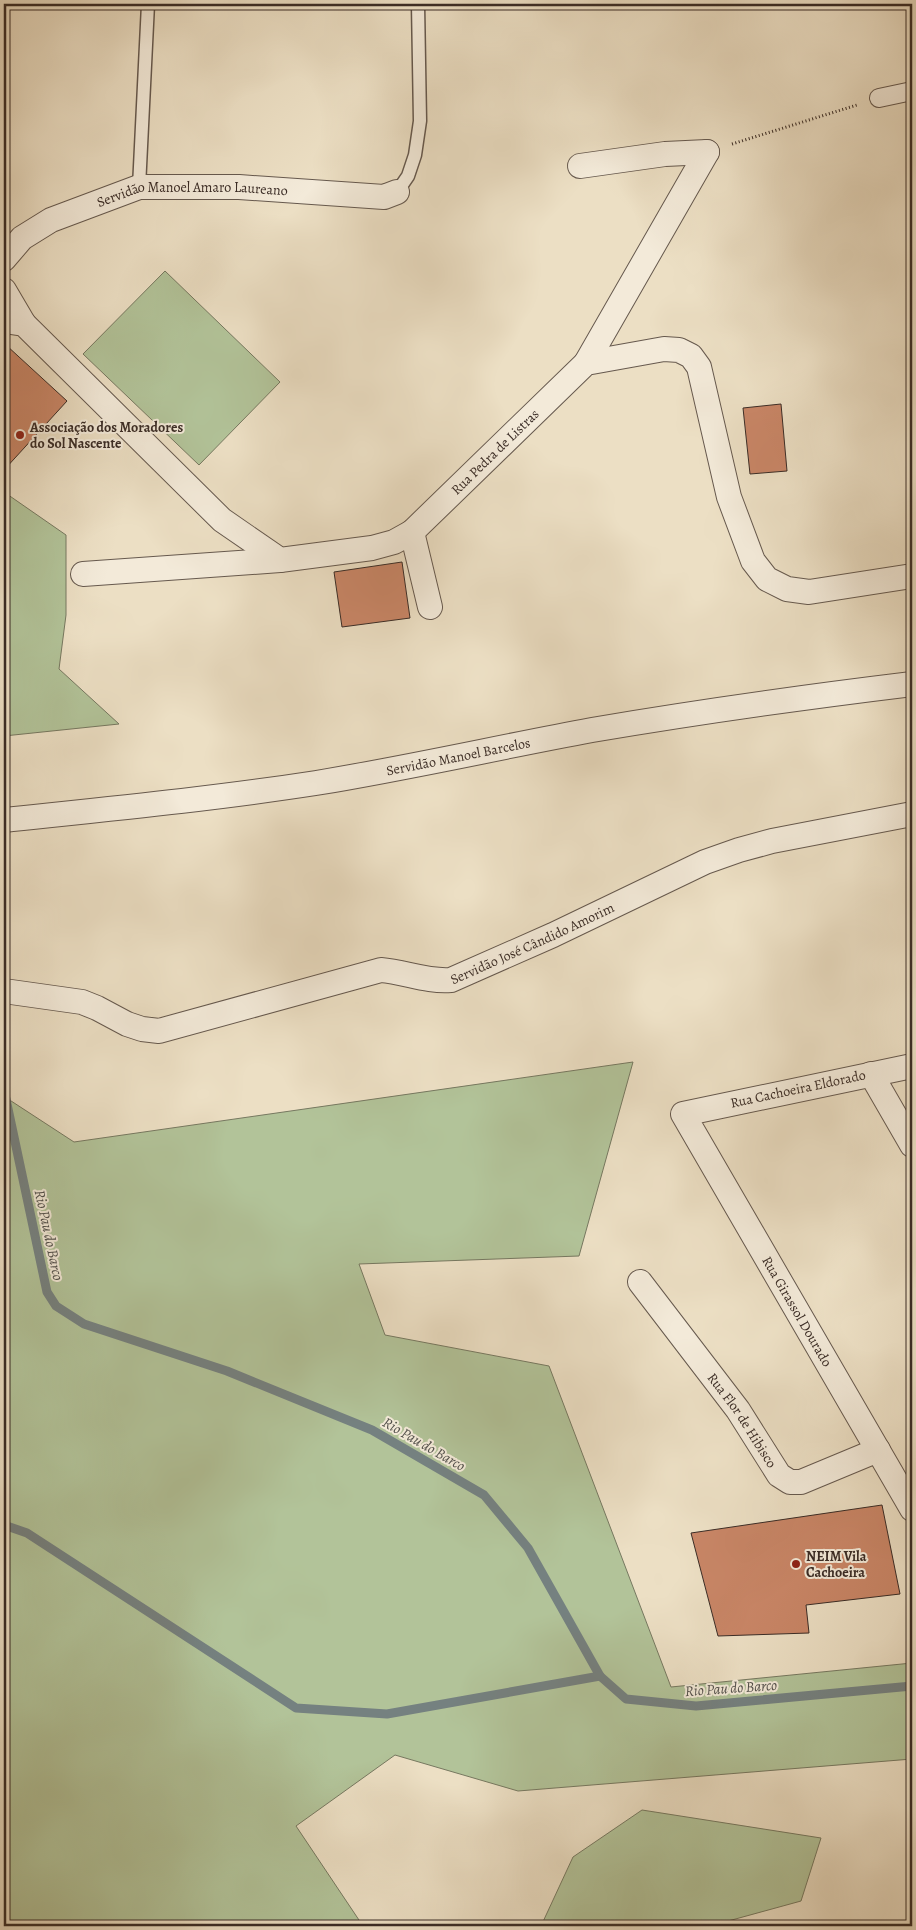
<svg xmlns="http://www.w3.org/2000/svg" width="916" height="1930" font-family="Alegreya,serif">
	<rect width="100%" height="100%" fill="#ecdfc4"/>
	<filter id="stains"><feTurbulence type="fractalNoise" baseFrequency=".004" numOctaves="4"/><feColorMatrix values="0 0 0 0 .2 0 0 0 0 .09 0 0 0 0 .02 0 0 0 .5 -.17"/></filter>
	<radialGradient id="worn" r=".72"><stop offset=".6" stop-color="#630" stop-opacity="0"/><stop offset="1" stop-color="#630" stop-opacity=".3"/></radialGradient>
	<g fill="#b2c399" stroke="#767860">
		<path d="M 165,271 L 280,382 L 199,465 L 83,354 Z"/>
		<path d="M 4,492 L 66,535 L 66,615 L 59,669 L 119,724 L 4,736 Z"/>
		<path d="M 633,1062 L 579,1256 L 359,1264 L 385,1335 L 549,1366 L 671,1687 L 912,1663 L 912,1759 L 518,1791 L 395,1755 L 296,1826 L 363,1926 L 4,1926 L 4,1094 L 5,1097 L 74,1142 Z"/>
		<path d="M 642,1810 L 821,1838 L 801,1901 L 710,1926 L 541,1926 L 573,1857 Z"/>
	</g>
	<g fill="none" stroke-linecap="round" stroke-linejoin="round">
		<g stroke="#758180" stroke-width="9">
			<path d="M 4,1090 L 47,1292 L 56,1306 L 84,1324 L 227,1371 L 372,1430 L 484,1495 L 528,1548 L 600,1676 L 626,1699 L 696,1706 L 912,1686"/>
			<path d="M 4,1525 L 27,1533 L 296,1708 L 387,1714 L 600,1676"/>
		</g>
	</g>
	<g fill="#c98667" stroke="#3a2c26">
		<path d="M 6,345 L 67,401 L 4,470 L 4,347 Z"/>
		<path d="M 781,404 L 787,471 L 750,474 L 743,408 Z"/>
		<path d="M 402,562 L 410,618 L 342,627 L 334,572 Z"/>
		<path d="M 882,1505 L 900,1594 L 806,1605 L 809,1633 L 718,1636 L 691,1533 Z"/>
	</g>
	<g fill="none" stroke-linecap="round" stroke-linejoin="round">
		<defs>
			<g id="service">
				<path d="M 139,187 L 148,4"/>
				<path d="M 397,192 L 408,176 L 415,155 L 420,121 L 418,4"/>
			</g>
			<path id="pedestrian" d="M 879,98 L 912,91"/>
			<g id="minor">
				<path d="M 580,166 L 665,154 L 707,152"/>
				<path id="s1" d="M 4,259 L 22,238 L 51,220 L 139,187 L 239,187 L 384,197 L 397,192"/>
				<path d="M 4,290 L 24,324"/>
				<path id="s2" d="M 4,321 L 24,324 L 222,520 L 280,560 L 372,548 L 394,542 L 412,532 L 586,363 L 664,349 L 679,350 L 691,356 L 699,367 L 729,497 L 753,561 L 767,579 L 787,589 L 809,592 L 912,576"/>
				<path d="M 586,363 L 707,152"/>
				<path d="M 412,532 L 430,607"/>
				<path d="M 83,574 L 280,560"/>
				<path id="s3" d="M 4,820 C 108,809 212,799 316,783 C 408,768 500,747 592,730 C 698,712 805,697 912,684"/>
				<path id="s4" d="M 4,991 L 82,1002 L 97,1008 L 127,1024 L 142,1029 L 159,1031 L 381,970 C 405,972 427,982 451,980 L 553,935 L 705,862 L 739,850 L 772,841 L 912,814"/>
				<path id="s5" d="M 912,1066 L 683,1114 L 912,1509"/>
				<path d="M 871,1074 L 912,1145"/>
				<path id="s6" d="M 640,1282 L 738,1410 L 779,1475 L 790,1482 L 801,1482 L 878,1450"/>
			</g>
		</defs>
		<use href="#service" stroke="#66594e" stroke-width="15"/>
		<use href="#pedestrian" stroke="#66594e" stroke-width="20"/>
		<use href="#minor" stroke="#66594e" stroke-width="26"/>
		<path stroke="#3a2c26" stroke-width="3" stroke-dasharray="1 2.5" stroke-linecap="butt" d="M 732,144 L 857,105"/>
		<use href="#service" stroke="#f3ead9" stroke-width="12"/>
		<use href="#pedestrian" stroke="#f3ead9" stroke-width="18"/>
		<use href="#minor" stroke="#f3ead9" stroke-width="24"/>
	</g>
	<g fill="#8f2418" stroke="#f3ead9" stroke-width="2">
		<circle cx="20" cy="435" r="5"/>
		<circle cx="796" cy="1564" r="5"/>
	</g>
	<g text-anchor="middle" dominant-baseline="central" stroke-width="4" stroke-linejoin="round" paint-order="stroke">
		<g font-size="14" fill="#3a2c26" stroke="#f3ead9">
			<text stroke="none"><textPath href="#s1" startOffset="208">Servidão Manoel Amaro Laureano</textPath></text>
			<text stroke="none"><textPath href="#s2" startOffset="621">Rua Pedra de Listras</textPath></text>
			<text stroke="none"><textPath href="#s3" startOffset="459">Servidão Manoel Barcelos</textPath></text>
			<text stroke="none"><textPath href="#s4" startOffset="552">Servidão José Cândido Amorim</textPath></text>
			<text transform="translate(798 1089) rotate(-12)">Rua Cachoeira Eldorado</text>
			<text stroke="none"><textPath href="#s5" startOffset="462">Rua Girassol Dourado</textPath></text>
			<text stroke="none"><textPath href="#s6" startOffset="172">Rua Flor de Hibisco</textPath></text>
		</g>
		<g font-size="14" font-weight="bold" fill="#3a2c26" stroke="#f3ead9" text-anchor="start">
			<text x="30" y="427">Associação dos Moradores<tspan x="30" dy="16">do Sol Nascente</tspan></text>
			<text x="806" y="1556">NEIM Vila<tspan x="806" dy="16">Cachoeira</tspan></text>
		</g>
		<g font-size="15" font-style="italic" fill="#52504c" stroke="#f3ead9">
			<text transform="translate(49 1235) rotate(78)">Rio Pau do Barco</text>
			<text transform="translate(424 1444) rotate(30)">Rio Pau do Barco</text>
			<text transform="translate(731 1688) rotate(-4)">Rio Pau do Barco</text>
		</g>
	</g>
	<rect width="916" height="1930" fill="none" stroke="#ecdfc4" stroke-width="20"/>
	<rect x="5" y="5" width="906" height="1920" fill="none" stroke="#3a2c26" stroke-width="2.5"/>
	<rect x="10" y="10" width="896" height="1910" fill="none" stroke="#3a2c26"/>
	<rect width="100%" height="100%" filter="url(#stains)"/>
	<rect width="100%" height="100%" fill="url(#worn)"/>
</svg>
